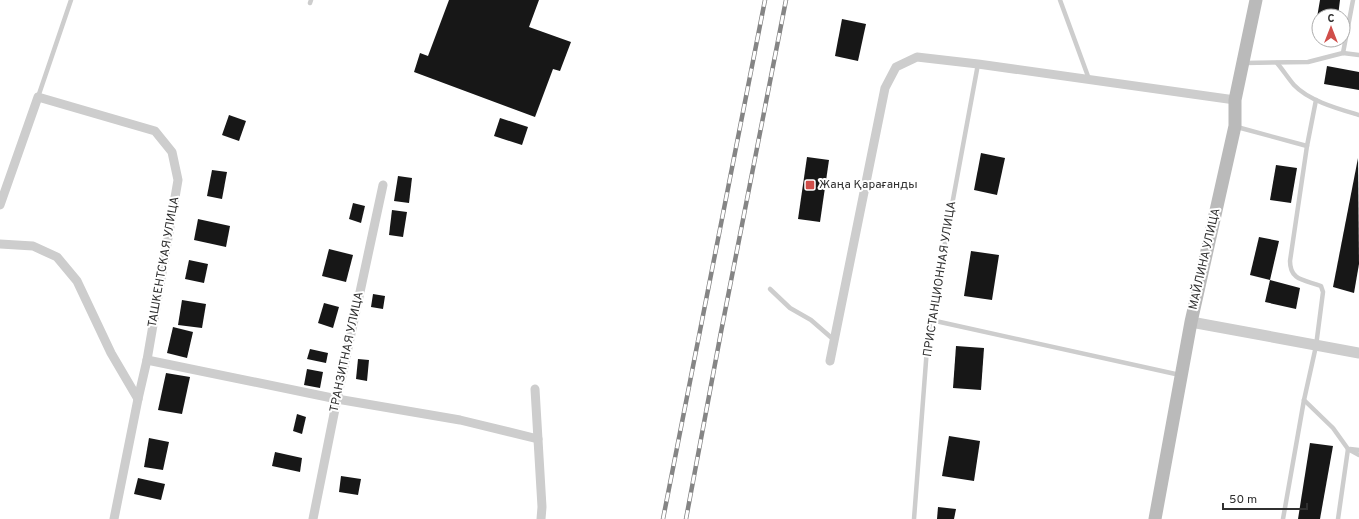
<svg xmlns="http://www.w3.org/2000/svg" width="1359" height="519" font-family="Overpass,sans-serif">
	<rect width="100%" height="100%" fill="#fff"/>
	<g fill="#171717">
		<path d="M 449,0 L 539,0 L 529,27 L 571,42 L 560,71 L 553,69 L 535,117 L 414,72 L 420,53 L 428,56 Z"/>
		<path d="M 1320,0 L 1340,0 L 1338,16 L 1319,16 L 1319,36 L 1314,35 Z"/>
		<path d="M 842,19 L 866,24 L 858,61 L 835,56 Z"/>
		<path d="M 1327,66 L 1359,72 L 1359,90 L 1324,84 Z"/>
		<path d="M 229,115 L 246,121 L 239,141 L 222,135 Z"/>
		<path d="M 500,118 L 528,127 L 522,145 L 494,136 Z"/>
		<path d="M 981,153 L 1005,158 L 997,195 L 974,190 Z"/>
		<path d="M 807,157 L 829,160 L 820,222 L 798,219 Z"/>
		<path d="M 1358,158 L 1359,264 L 1354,293 L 1333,287 Z"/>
		<path d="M 1276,165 L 1297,168 L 1291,203 L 1270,200 Z"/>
		<path d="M 212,170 L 227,172 L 222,199 L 207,196 Z"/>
		<path d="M 398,176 L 412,178 L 409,203 L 394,201 Z"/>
		<path d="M 353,203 L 365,206 L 361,223 L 349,219 Z"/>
		<path d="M 392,210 L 407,212 L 403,237 L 389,235 Z"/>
		<path d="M 198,219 L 230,226 L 226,247 L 194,240 Z"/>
		<path d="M 1259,237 L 1279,241 L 1270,280 L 1250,275 Z"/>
		<path d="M 329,249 L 353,255 L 346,282 L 322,276 Z"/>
		<path d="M 971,251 L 999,255 L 992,300 L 964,296 Z"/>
		<path d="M 189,260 L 208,264 L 204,283 L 185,279 Z"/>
		<path d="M 1270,280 L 1300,288 L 1296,309 L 1265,302 Z"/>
		<path d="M 373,294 L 385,296 L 383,309 L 371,307 Z"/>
		<path d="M 182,300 L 206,304 L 202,328 L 178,325 Z"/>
		<path d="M 324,303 L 339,307 L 333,328 L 318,323 Z"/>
		<path d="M 173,327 L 193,332 L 187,358 L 167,353 Z"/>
		<path d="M 956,346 L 984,348 L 981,390 L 953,388 Z"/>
		<path d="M 310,349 L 328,353 L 326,363 L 307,359 Z"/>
		<path d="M 358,359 L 369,360 L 367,381 L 356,379 Z"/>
		<path d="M 307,369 L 323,372 L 320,388 L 304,385 Z"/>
		<path d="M 166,373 L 190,377 L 182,414 L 158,410 Z"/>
		<path d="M 297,414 L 306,417 L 302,434 L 293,431 Z"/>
		<path d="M 949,436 L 980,441 L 974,481 L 942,476 Z"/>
		<path d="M 149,438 L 169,442 L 163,470 L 144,467 Z"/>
		<path d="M 1310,443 L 1333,446 L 1320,519 L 1298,519 Z"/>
		<path d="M 275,452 L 302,458 L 300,472 L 272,466 Z"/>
		<path d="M 341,476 L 361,479 L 358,495 L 339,492 Z"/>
		<path d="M 138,478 L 165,484 L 161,500 L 134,494 Z"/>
		<path d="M 938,507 L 956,509 L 954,519 L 937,519 Z"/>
	</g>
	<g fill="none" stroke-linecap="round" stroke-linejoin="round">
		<g stroke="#cdcdcd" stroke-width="4.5">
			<path d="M 1060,0 L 1089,79"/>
			<path d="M 310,3 L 311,0"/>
			<path d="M 1343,53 L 1353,0"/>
			<path d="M 1244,63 L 1308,62 L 1343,53 L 1359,55"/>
			<path d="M 1277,63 C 1283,70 1288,78 1294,85 C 1309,101 1339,109 1359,115"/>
			<path d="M 38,97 L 71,0"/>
			<path d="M 1237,127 L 1307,146"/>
			<path d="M 770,289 L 790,308 L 811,320 L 834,340"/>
			<path d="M 931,320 L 1180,375"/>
			<path d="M 1304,400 L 1333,428 L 1348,449 L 1338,519"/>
			<path d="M 1348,449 L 1359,455"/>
			<path d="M 1350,449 L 1359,450"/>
			<path d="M 914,519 L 928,335 L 978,64"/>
			<path d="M 1283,519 L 1304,400 L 1316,346 L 1323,292 L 1321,286 C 1305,280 1290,281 1290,261 L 1307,146 L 1316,100"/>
		</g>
		<g stroke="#cdcdcd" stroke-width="9">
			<path d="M 0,205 L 38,97 L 155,131 L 172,152 L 178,180 L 147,360 L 138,399 L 114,519"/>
			<path d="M 0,244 L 33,246 L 57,257 L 77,281 L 111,353 L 138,399"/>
			<path d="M 147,360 L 337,399 L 460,420 L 538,439"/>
			<path d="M 830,361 L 885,88 L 896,67 L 917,57 L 978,64 L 1235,100"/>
			<path d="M 535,389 L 542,507 L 541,519"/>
			<path d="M 313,519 L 337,399 L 383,185"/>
		</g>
		<path stroke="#cdcdcd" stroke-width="11" d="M 1191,322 L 1359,353"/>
		<path stroke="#bababa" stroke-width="13" d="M 1155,519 L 1191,322 L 1235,126 L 1235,100 L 1256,0"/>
		<defs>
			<g id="rail">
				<path d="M 663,519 L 765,0"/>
				<path d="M 686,519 L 721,332 L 786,0"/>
			</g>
		</defs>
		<use href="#rail" stroke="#858585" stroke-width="4.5"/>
		<use href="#rail" stroke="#fff" stroke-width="3" stroke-dasharray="9" stroke-linecap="butt"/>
	</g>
	<rect fill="#d04e4a" stroke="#fff" stroke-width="1.5" x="805" y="180" width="10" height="10" rx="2"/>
	<g text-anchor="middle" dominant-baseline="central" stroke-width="4" stroke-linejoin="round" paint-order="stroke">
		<g font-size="12" fill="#303030" stroke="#fff" text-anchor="start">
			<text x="819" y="185">Жаңа Қарағанды</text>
		</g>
		<g font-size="12" fill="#303030" stroke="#fff">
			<text transform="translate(1205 259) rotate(-77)">МАЙЛИНА УЛИЦА</text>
			<text transform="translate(164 262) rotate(-80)">ТАШКЕНТСКАЯ УЛИЦА</text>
			<text transform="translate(940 279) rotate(-81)">ПРИСТАНЦИОННАЯ УЛИЦА</text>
			<text transform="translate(347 352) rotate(-78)">ТРАНЗИТНАЯ УЛИЦА</text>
		</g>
	</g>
	<g transform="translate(1331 28)"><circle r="19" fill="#ffffff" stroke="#acacac"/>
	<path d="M0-3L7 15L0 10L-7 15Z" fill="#d04e4a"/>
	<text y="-6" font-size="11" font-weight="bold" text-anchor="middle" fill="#303030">С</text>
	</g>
	<path d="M1223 503v6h84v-6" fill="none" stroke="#303030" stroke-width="2"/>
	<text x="1229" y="503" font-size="12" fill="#303030" stroke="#ffffff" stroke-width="3" paint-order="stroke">50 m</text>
</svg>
